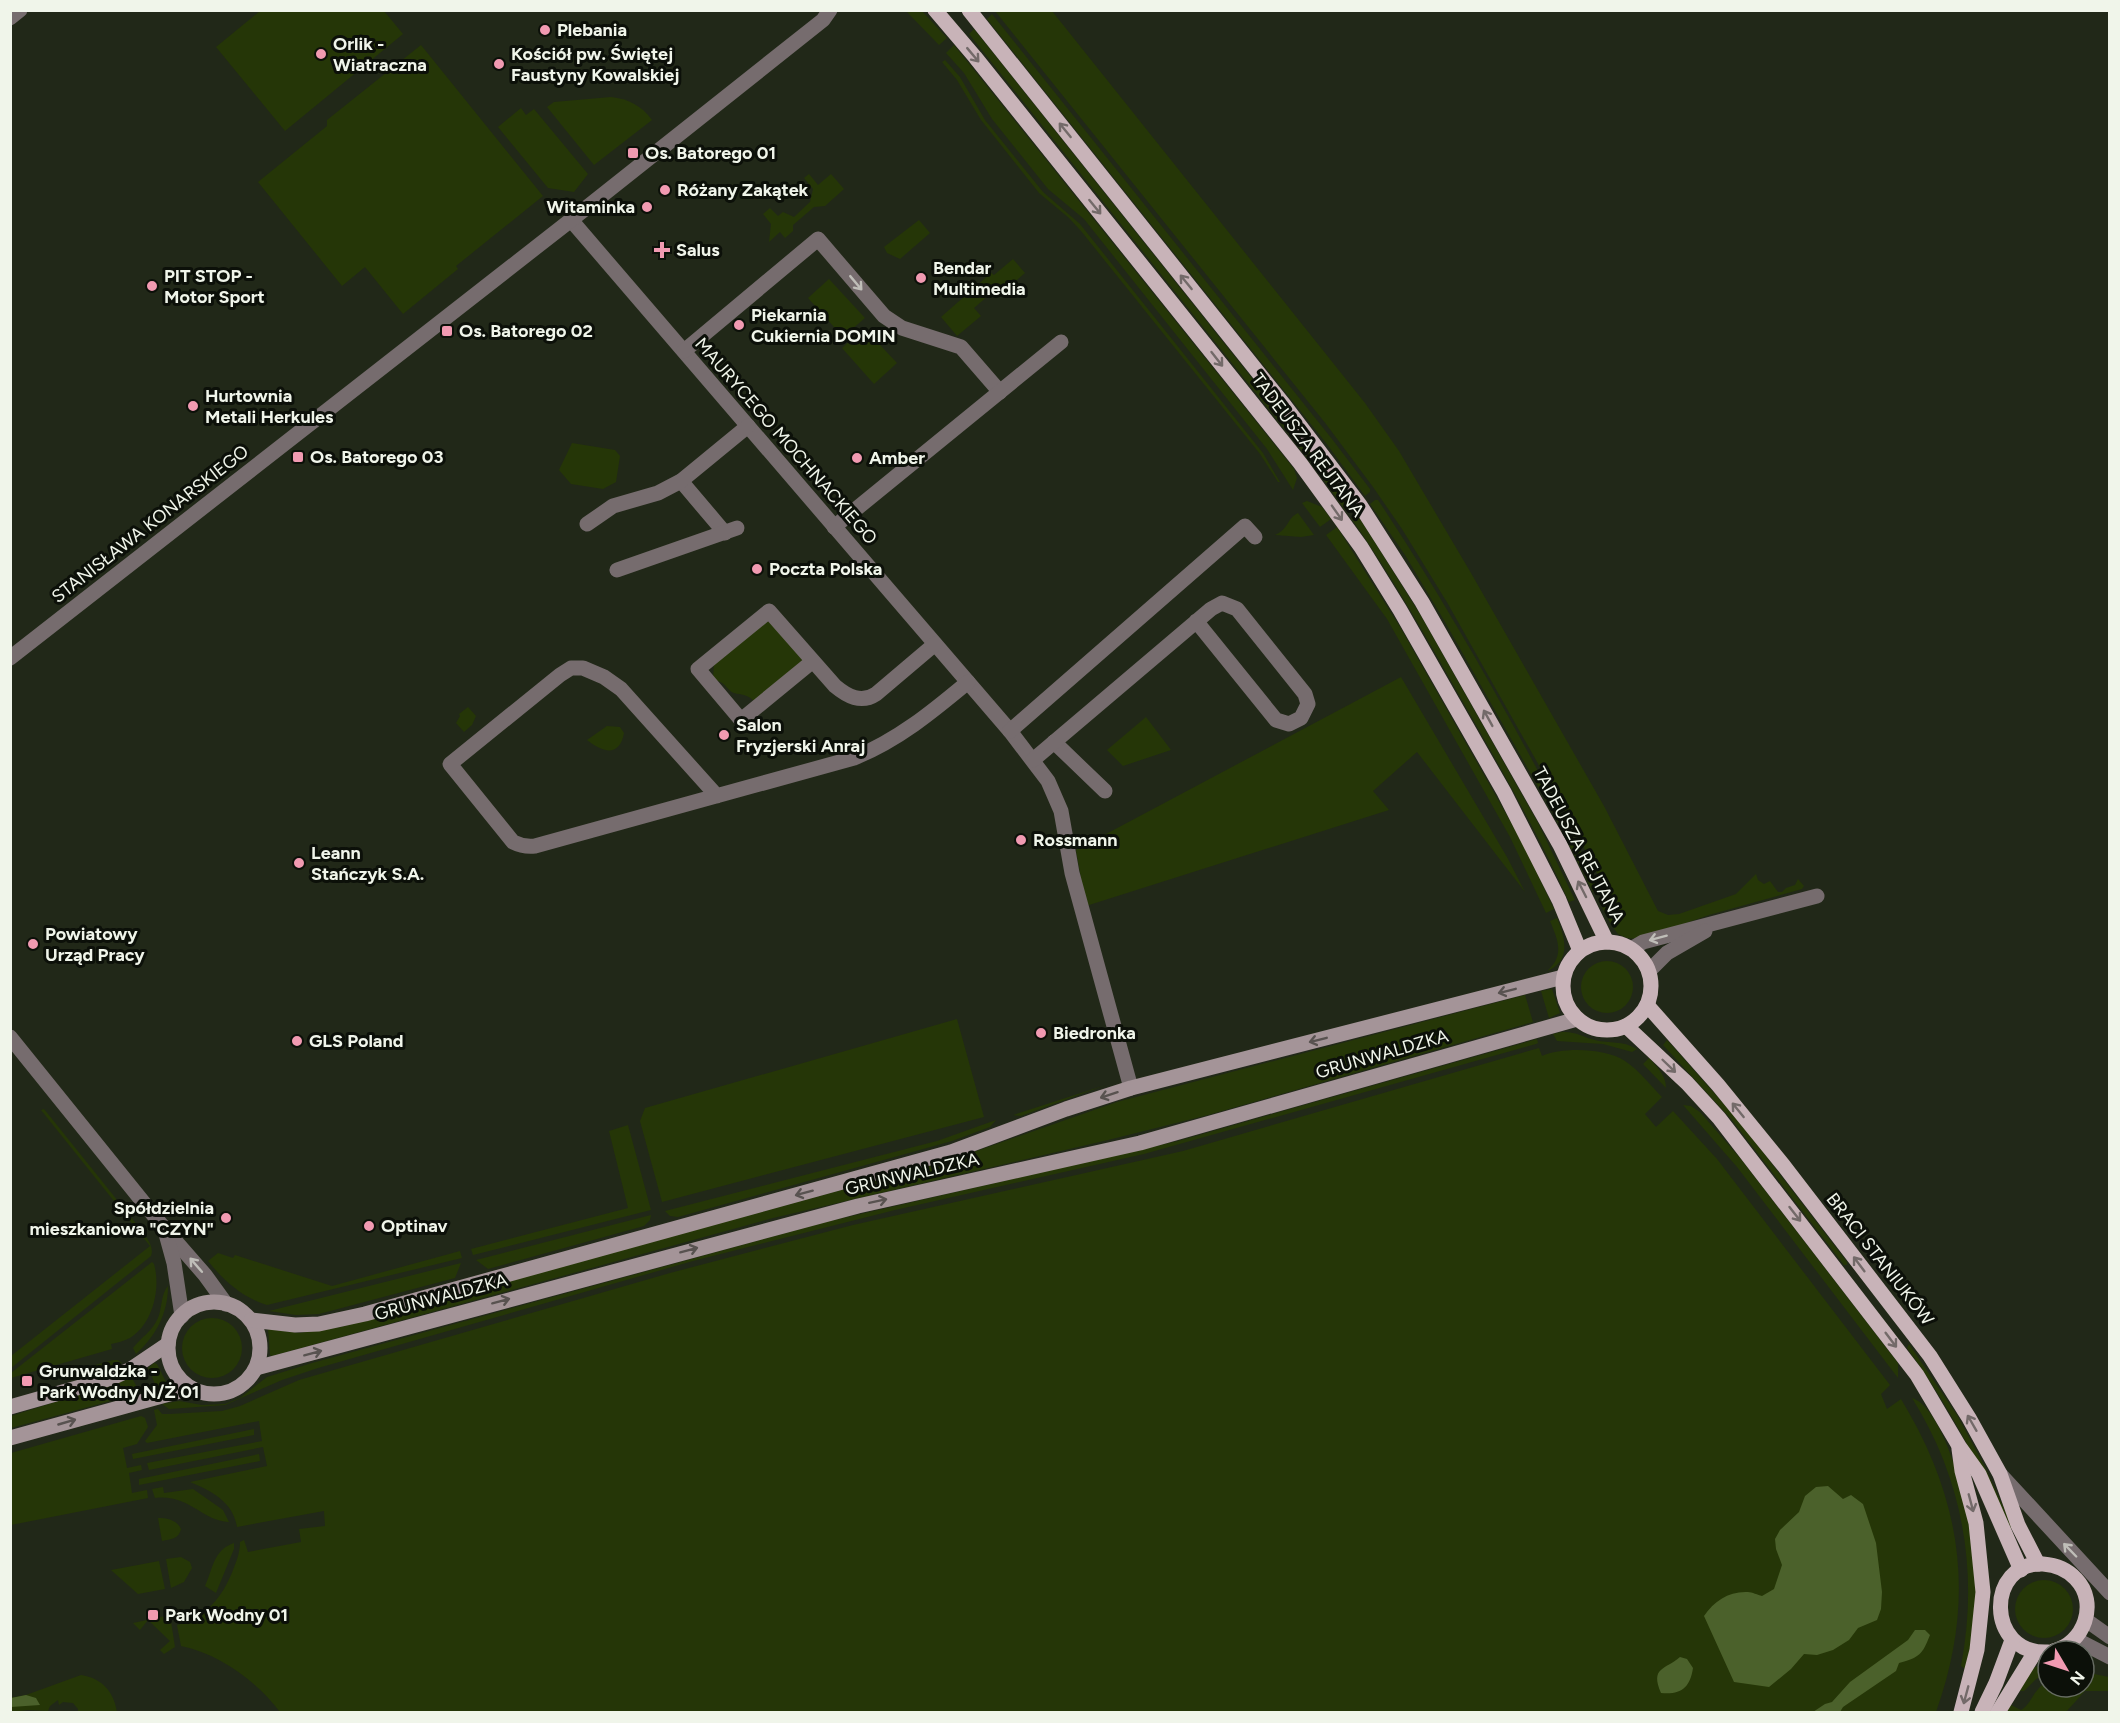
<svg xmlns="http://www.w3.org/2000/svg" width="2120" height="1723" font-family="Figtree,sans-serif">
	<rect width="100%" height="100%" fill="#212818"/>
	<g fill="#253607">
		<path d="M 260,11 L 384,11 L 403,34 L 285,131 L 216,47 Z"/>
		<path d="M 906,11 L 922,11 L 947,38 L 939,45 Z"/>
		<path d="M 995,11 L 1052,11 L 1365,403 L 1399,451 L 1471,573 L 1604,806 L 1658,911 L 1668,915 L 1679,914 L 1736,894 L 1756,874 L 1758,880 L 1764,884 L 1770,881 L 1778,892 L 1782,892 L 1786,888 L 1795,885 L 1798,879 L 1804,886 L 1802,889 L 1709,915 L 1640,939 L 1627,938 L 1618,934 L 1612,926 L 1598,900 L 1607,893 L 1572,824 L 1448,604 L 1402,529 L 1373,487 L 1326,424 Z"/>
		<path d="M 992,14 L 1332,439 L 1370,489 L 1370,492 L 1365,496 L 1326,443 L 987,19 Z"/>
		<path d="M 974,29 L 1309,450 L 1351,506 L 1345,510 L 1311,462 L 969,34 Z"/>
		<path d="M 421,45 L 543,196 L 456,266 L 458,269 L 403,314 L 365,267 L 342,286 L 258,182 L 327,126 L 327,120 Z"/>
		<path d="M 954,45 L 1294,469 L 1297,478 L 1293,490 L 1267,449 L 1084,219 L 1048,189 L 992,119 L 964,73 L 946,53 Z"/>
		<path d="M 945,60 L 960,77 L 985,120 L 1043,192 L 1080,224 L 1263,453 L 1280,482 L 1278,482 L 1260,454 L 1081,231 L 1069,218 L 1039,193 L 981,120 L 957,80 L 942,62 Z"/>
		<path d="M 611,97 C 628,99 641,105 652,120 L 594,165 L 547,107 L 554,102 Z"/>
		<path d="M 521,108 L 526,115 L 534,109 L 588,174 L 574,192 L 548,188 L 498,127 Z"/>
		<path d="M 809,174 L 818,185 L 831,174 L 844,189 L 825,206 L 814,207 L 793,225 L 793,231 L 785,238 L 780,232 L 769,242 L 771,224 L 763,214 L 770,208 L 778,216 L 783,212 L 794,217 L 810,202 L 813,189 L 804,178 Z"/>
		<path d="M 919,220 L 930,233 L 900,259 L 887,253 L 884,247 Z"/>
		<path d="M 1013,259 L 1025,273 L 1005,290 L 996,289 L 974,308 L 981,316 L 957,336 L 941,317 L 991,273 L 994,275 Z"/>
		<path d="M 829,279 L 865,318 L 843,337 L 808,298 Z"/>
		<path d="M 864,328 L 897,363 L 874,384 L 842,348 Z"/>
		<path d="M 572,443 L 615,450 L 620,456 L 616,482 L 603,489 L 571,484 L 559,470 Z"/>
		<path d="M 1375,500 L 1378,500 L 1384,509 C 1463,629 1533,759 1599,887 L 1593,892 L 1553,813 L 1445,622 L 1405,555 L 1370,504 Z"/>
		<path d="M 1307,501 L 1322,507 L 1331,519 L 1320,527 L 1302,503 Z"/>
		<path d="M 1298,513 L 1314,535 L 1301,537 L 1275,535 C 1289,529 1287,518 1298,513 Z"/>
		<path d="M 1357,514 L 1421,616 L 1538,823 L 1575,900 L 1569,902 C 1539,835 1503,772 1467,709 C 1430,644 1394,579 1351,518 Z"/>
		<path d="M 1337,527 L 1400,627 L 1522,842 L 1554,909 L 1546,913 L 1510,837 L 1387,619 L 1326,535 Z"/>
		<path d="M 766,622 L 771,622 L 803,658 L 801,667 L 757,700 L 753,700 C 746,694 742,695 734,693 C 725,689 727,682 713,680 L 714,662 Z"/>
		<path d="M 1401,677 L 1507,857 L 1525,892 L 1417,752 L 1373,791 L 1389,810 L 1086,906 L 1076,850 Z"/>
		<path d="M 468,707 L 476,716 L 472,725 L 464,732 L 456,723 L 460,716 L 459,714 Z"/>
		<path d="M 1146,717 L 1171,750 L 1123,766 L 1107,750 Z"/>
		<path d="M 607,726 L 620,727 L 624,733 C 619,759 601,751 587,740 Z"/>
		<path d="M 1557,918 C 1565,937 1572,961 1547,971 C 1565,956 1558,940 1550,921 Z"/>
		<circle cx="1607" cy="987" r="26"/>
		<path d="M 1552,989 L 1560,1013 L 1549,1018 L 1541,991 Z"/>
		<path d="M 1525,995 L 1533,1022 L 1208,1115 L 1108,1140 L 773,1218 L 272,1356 L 270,1355 L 268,1329 L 299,1333 L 341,1327 L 951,1160 L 1117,1102 Z"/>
		<path d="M 957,1019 L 984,1117 L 662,1202 L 640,1121 L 645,1108 Z"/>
		<path d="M 1562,1032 C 1575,1031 1583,1037 1595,1040 C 1610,1044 1622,1040 1637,1049 L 1632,1052 L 1603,1044 L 1557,1041 L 1553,1034 Z"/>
		<path d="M 1537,1039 L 1538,1043 L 1536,1044 L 1144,1154 L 895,1210 L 693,1261 L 318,1368 L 282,1380 L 225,1405 L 169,1409 L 162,1404 L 179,1401 L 202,1405 L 225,1404 L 240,1398 L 267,1377 L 312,1363 L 826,1222 L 1178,1141 Z"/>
		<path d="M 1667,1040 L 1739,1121 L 1847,1262 L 1847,1265 L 1844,1265 L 1731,1119 L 1663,1045 Z"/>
		<path d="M 1539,1048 L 1542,1056 C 1563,1047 1605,1048 1625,1061 C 1639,1070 1650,1085 1662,1097 L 1645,1114 L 1656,1127 L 1673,1111 L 1717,1159 L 1890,1385 L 1881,1394 L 1887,1409 L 1901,1399 C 1963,1501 1976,1600 1936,1712 L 280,1712 C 256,1681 220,1654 181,1646 L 177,1625 C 207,1616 222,1598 233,1570 C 237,1560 240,1552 240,1542 L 244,1540 L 248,1552 L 301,1542 L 299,1529 L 325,1526 L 324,1511 L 237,1527 C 233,1502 212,1491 190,1482 L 267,1466 L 263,1447 L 149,1470 L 147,1463 L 262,1441 L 259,1421 L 147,1443 L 145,1441 L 157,1425 L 154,1410 L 158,1409 L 162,1414 L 170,1414 L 222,1411 L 240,1406 L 299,1380 L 670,1273 L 853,1225 L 1183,1151 Z"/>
		<path d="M 1649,1058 C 1657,1067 1666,1075 1666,1088 L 1643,1064 Z"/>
		<path d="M 1106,1085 L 1021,1116 L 1013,1115 Z"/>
		<path d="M 1683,1105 L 1691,1106 L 1700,1112 L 1740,1158 L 1898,1363 L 1898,1378 L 1737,1167 Z"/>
		<path d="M 44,1109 L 138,1226 C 144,1235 155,1245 151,1256 L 11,1368 L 11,1356 L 150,1246 L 41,1110 Z"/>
		<path d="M 996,1120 L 990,1127 L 952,1141 L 678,1217 L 670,1216 L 665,1211 L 937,1141 Z"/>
		<path d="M 628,1125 L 651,1210 L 473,1255 L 471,1249 L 628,1208 L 609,1131 Z"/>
		<path d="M 651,1215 L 650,1220 L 644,1226 L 488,1269 L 476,1260 Z"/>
		<path d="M 460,1251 L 462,1258 L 267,1305 C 243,1298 223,1280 208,1261 L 218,1253 L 233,1258 L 235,1255 L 332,1286 Z"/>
		<path d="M 152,1262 L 154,1264 C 161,1288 153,1324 130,1338 C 124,1341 117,1343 111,1344 L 112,1349 L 11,1378 L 11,1373 Z"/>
		<path d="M 461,1263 L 455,1278 L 319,1314 L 296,1315 L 269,1311 Z"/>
		<path d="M 168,1286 C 168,1313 156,1336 136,1354 L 133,1348 C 141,1337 152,1332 158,1318 C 162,1309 161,1293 168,1286 Z"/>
		<circle cx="212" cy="1348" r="30"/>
		<path d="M 1909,1344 L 1957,1415 L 1984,1465 L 2013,1528 L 2009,1530 C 1979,1464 1950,1407 1907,1348 Z"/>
		<path d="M 113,1360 L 118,1360 L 122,1363 L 93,1373 L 57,1376 Z"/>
		<path d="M 154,1363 L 157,1364 L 166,1382 L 165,1386 L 157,1388 L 148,1368 Z"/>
		<path d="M 132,1378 L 140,1393 L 11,1428 L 11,1416 Z"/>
		<path d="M 1912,1398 C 1950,1410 1977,1542 1977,1579 C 1977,1609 1971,1640 1968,1671 L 1961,1666 C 1979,1572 1963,1479 1912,1398 Z"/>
		<path d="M 141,1416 L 145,1418 L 148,1427 L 137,1444 L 123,1448 L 127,1468 L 141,1465 L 142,1470 L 129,1473 L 132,1493 L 147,1490 L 148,1498 L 11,1525 L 11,1453 Z"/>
		<path d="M 254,1429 L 254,1435 L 133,1459 L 132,1454 Z"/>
		<path d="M 259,1454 L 260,1461 L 139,1485 L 139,1479 Z"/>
		<path d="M 163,1487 L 164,1493 L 193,1489 L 223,1510 L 229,1522 C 201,1521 190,1494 155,1498 L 152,1489 Z"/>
		<path d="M 158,1518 C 167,1518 177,1520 181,1529 C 179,1539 171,1539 162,1541 Z"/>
		<path d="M 234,1543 L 234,1549 L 216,1593 L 205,1586 C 213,1569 213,1550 234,1543 Z"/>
		<path d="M 181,1557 L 190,1562 L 192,1568 L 184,1582 L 171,1588 L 166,1559 Z"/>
		<path d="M 159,1561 L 165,1589 L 138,1594 L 111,1570 Z"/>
		<circle cx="2044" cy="1609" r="29"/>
		<path d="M 170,1615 L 175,1647 L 164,1654 L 160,1650 L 170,1641 L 148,1620 L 140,1630 L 133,1623 Z"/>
		<path d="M 2048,1662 L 2048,1671 L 2035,1680 L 2024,1691 L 2017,1691 L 2033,1668 Z"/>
		<path d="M 2084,1672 L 2109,1677 L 2109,1691 L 2085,1691 L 2066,1712 L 2004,1712 L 2009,1704 L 2021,1710 C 2032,1704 2032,1690 2048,1681 L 2048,1687 L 2084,1687 Z"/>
		<path d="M 81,1675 C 102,1678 114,1692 117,1712 L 78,1712 L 78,1709 L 73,1703 L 63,1702 L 59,1705 L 58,1700 L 50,1706 L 48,1711 L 28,1710 L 11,1712 L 10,1698 L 26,1695 Z"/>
	</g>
	<g fill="#4b612b">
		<path d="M 1828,1486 L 1843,1499 L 1851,1495 L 1863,1504 L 1876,1543 L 1882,1592 L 1881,1609 L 1877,1620 L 1858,1628 L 1849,1640 L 1833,1650 L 1817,1655 L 1804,1654 L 1791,1669 L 1769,1687 L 1734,1682 L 1704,1616 C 1714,1601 1729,1591 1748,1592 C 1752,1592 1758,1595 1762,1596 L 1774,1589 L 1782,1565 L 1776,1549 L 1775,1539 L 1780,1530 L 1799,1512 L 1805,1496 L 1816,1487 Z"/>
		<path d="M 1915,1630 L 1925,1630 L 1930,1635 C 1922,1655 1920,1657 1899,1663 L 1896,1671 L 1843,1707 L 1840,1712 L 1813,1712 L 1825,1704 L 1832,1702 L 1850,1682 L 1908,1640 Z"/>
		<path d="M 1680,1657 L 1687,1659 L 1693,1668 C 1690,1688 1681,1695 1661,1693 C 1650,1667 1665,1670 1680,1657 Z"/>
		<path d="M 26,1695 L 36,1698 L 40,1705 L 11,1707 L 11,1698 Z"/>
	</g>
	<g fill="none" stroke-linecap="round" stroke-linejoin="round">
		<g stroke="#766c6e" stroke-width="15">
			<path d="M 10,18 L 20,10"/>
			<path d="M 571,220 L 1010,731 L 1048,781 L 1061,811 L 1072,873 L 1131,1088"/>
			<path d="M 684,351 L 818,239 L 884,316 L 902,328 L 961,347 L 1000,392"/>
			<path d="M 681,481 L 725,533"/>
			<path d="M 587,524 L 613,506 L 658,493 L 681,481 L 748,426"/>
			<path d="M 834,527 L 1061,342"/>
			<path d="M 617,570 L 737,528"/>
			<path d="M 10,658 L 571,220 L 823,20 L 830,10"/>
			<path d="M 813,661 L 741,720 L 698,669 L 769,611 L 835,686 C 847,696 861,704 876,694 L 935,644"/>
			<path d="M 1010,731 L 1245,526 L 1255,537"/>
			<path d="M 1054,742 L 1105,791"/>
			<path d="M 1033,760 L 1211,609 L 1222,603 L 1237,609 L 1305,694 L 1308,704 L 1301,718 L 1289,724 L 1276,720 L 1196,621"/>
			<path d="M 717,796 L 621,689 L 604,677 L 583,668 L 571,668 L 560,675 L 450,764 L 513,842 C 521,846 527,847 535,846 L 854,758 C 898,740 932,712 968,682"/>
			<path d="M 1631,949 L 1643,942 L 1817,896"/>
			<path d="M 1649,971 L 1667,953 L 1705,931"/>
			<path d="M 10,1037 L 164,1228 L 205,1275 L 226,1304"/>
			<path d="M 166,1234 L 174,1263 L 182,1316"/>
			<path d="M 2000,1474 L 2110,1593"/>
			<path d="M 2086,1620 L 2110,1637"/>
			<path d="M 2075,1639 L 2110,1657"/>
		</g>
		<g stroke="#a49498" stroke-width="15">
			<circle cx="214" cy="1348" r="46"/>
			<path d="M 251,1320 L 295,1325 L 319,1324 L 365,1314 L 951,1152 L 1066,1109 L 1131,1088 L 1563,977"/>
			<path d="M 256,1368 L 858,1206 L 1140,1143 L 1577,1019"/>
			<path d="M 10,1407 L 112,1378 L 131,1369 L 168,1344"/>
			<path d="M 10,1438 L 191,1388"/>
		</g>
		<g stroke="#c8b3b8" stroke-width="15">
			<path d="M 935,10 L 975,57 L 1300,463 L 1361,547 L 1400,610 L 1504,792 L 1559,900 L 1580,951"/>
			<path d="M 969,10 L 1285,406 L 1360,505 L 1422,602 L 1560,845 L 1607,942"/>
			<circle cx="1607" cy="986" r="44"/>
			<path d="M 1647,1005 L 1718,1085 L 1784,1166 L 1930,1356 L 1969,1418 L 2000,1474 L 2018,1525 L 2038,1564"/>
			<path d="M 1626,1026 L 1687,1083 L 1719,1118 L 1917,1375 L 1959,1446 L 1979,1474 L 2021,1570"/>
			<path d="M 1959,1449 L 1962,1471 L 1976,1523 L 1983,1592 L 1977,1650 L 1961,1712"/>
			<path d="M 2048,1652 C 1985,1655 1986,1561 2043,1564 C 2056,1565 2067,1569 2076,1579 C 2099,1603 2084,1644 2053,1651"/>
			<path d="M 1982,1712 L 1996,1683 L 2012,1640"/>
			<path d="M 1998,1712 L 2035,1652"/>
		</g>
	</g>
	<defs><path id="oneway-shaft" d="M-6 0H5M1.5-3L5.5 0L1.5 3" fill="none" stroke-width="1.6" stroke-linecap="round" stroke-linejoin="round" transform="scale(1.5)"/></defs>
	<g stroke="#736a69">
		<use href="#oneway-shaft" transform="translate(973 55) rotate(50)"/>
		<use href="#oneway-shaft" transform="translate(1065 130) rotate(-129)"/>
		<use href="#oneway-shaft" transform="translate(1095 207) rotate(51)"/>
		<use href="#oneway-shaft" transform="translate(1186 282) rotate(-129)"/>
		<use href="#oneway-shaft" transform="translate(1217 359) rotate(52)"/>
		<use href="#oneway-shaft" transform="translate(1337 513) rotate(55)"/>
		<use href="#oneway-shaft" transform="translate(1488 718) rotate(-119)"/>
		<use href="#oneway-shaft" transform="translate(1582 889) rotate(-117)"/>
		<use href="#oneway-shaft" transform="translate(1669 1066) rotate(44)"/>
		<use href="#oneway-shaft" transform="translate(1738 1110) rotate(-129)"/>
		<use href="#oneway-shaft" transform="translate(1795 1214) rotate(52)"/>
		<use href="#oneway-shaft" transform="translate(1859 1264) rotate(-127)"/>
		<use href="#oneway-shaft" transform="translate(1891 1340) rotate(53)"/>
		<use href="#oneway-shaft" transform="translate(1972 1423) rotate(-120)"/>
		<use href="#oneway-shaft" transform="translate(1971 1503) rotate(75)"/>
		<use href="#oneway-shaft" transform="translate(1966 1695) rotate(105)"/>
	</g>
	<g stroke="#bfbeb8">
		<use href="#oneway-shaft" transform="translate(856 283) rotate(50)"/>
		<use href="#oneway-shaft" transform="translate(1658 938) rotate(165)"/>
		<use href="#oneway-shaft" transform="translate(196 1265) rotate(-131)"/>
		<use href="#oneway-shaft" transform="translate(2070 1550) rotate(-134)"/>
	</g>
	<g stroke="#585250">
		<use href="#oneway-shaft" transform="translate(1507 991) rotate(166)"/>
		<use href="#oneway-shaft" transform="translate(1318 1040) rotate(166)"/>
		<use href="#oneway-shaft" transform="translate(1109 1095) rotate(162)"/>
		<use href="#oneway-shaft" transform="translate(804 1193) rotate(165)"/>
		<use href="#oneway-shaft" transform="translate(878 1201) rotate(-12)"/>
		<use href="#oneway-shaft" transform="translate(689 1250) rotate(-15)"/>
		<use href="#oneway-shaft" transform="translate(501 1301) rotate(-15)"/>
		<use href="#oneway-shaft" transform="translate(313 1353) rotate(-15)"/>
		<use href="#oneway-shaft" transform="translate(67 1422) rotate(-16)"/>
	</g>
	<g fill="#f19ab1" stroke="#0c1009" stroke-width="2">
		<circle cx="545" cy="30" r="6"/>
		<circle cx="321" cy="54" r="6"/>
		<circle cx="499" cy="64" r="6"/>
		<rect x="627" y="147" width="12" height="12" rx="3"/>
		<circle cx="665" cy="190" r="6"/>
		<circle cx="647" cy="207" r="6"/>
		<path d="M659 241h6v6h6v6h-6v6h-6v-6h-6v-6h6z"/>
		<circle cx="921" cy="278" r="6"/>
		<circle cx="152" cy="286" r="6"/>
		<circle cx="739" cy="325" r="6"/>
		<rect x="441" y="325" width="12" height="12" rx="3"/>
		<circle cx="193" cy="406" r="6"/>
		<rect x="292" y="451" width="12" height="12" rx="3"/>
		<circle cx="857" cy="458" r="6"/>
		<circle cx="757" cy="569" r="6"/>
		<circle cx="724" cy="735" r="6"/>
		<circle cx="1021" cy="840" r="6"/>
		<circle cx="299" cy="863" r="6"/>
		<circle cx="33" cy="944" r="6"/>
		<circle cx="1041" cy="1033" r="6"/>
		<circle cx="297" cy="1041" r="6"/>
		<circle cx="226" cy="1218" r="6"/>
		<circle cx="369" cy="1226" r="6"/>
		<rect x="21" y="1375" width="12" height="12" rx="3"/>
		<rect x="147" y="1609" width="12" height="12" rx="3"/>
	</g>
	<g text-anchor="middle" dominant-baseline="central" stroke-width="6" stroke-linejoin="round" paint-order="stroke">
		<g font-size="18" font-weight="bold" fill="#f0f5ea" stroke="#0c1009" text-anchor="start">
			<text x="557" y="30">Plebania</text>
			<text x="333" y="44">Orlik -<tspan x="333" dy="21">Wiatraczna</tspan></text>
			<text x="511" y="54">Kościół pw. Świętej<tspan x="511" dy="21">Faustyny Kowalskiej</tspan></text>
			<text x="645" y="153">Os. Batorego 01</text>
			<text x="677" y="190">Różany Zakątek</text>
			<text x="635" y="207" text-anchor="end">Witaminka</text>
			<text x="676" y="250">Salus</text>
			<text x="933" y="268">Bendar<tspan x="933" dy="21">Multimedia</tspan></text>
			<text x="164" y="276">PIT STOP -<tspan x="164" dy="21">Motor Sport</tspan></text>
			<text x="751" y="315">Piekarnia<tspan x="751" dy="21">Cukiernia DOMIN</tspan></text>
			<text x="459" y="331">Os. Batorego 02</text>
			<text x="205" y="396">Hurtownia<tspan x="205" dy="21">Metali Herkules</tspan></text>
			<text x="310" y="457">Os. Batorego 03</text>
			<text x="869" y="458">Amber</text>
			<text x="769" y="569">Poczta Polska</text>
			<text x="736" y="725">Salon<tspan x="736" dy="21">Fryzjerski Anraj</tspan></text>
			<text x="1033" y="840">Rossmann</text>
			<text x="311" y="853">Leann<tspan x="311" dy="21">Stańczyk S.A.</tspan></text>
			<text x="45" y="934">Powiatowy<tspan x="45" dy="21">Urząd Pracy</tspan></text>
			<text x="1053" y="1033">Biedronka</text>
			<text x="309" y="1041">GLS Poland</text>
			<text x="214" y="1208" text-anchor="end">Spółdzielnia<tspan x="214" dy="21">mieszkaniowa "CZYN"</tspan></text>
			<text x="381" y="1226">Optinav</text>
			<text x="39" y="1371">Grunwaldzka -<tspan x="39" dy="21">Park Wodny N/Ż 01</tspan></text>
			<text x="165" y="1615">Park Wodny 01</text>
		</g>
		<g font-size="18" fill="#f0f5ea" stroke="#0c1009">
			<text transform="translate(786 441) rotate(49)">MAURYCEGO MOCHNACKIEGO</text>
			<text transform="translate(1308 445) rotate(53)">TADEUSZA REJTANA</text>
			<text transform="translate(150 524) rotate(-38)">STANISŁAWA KONARSKIEGO</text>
			<text transform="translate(1579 845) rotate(62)">TADEUSZA REJTANA</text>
			<text transform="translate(1382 1054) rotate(-16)">GRUNWALDZKA</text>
			<text transform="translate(912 1174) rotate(-13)">GRUNWALDZKA</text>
			<text transform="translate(1880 1259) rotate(52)">BRACI STANIUKÓW</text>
			<text transform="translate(441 1297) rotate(-15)">GRUNWALDZKA</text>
		</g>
	</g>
	<rect width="2120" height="1723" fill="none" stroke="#f0f5ea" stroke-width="24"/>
	<g transform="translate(2066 1669) rotate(129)"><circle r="28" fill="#0c1009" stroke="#676c63" stroke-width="1.5"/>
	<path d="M0-4.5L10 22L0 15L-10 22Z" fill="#f19ab1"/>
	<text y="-9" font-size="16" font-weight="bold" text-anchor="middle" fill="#f0f5ea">N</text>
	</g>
</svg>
